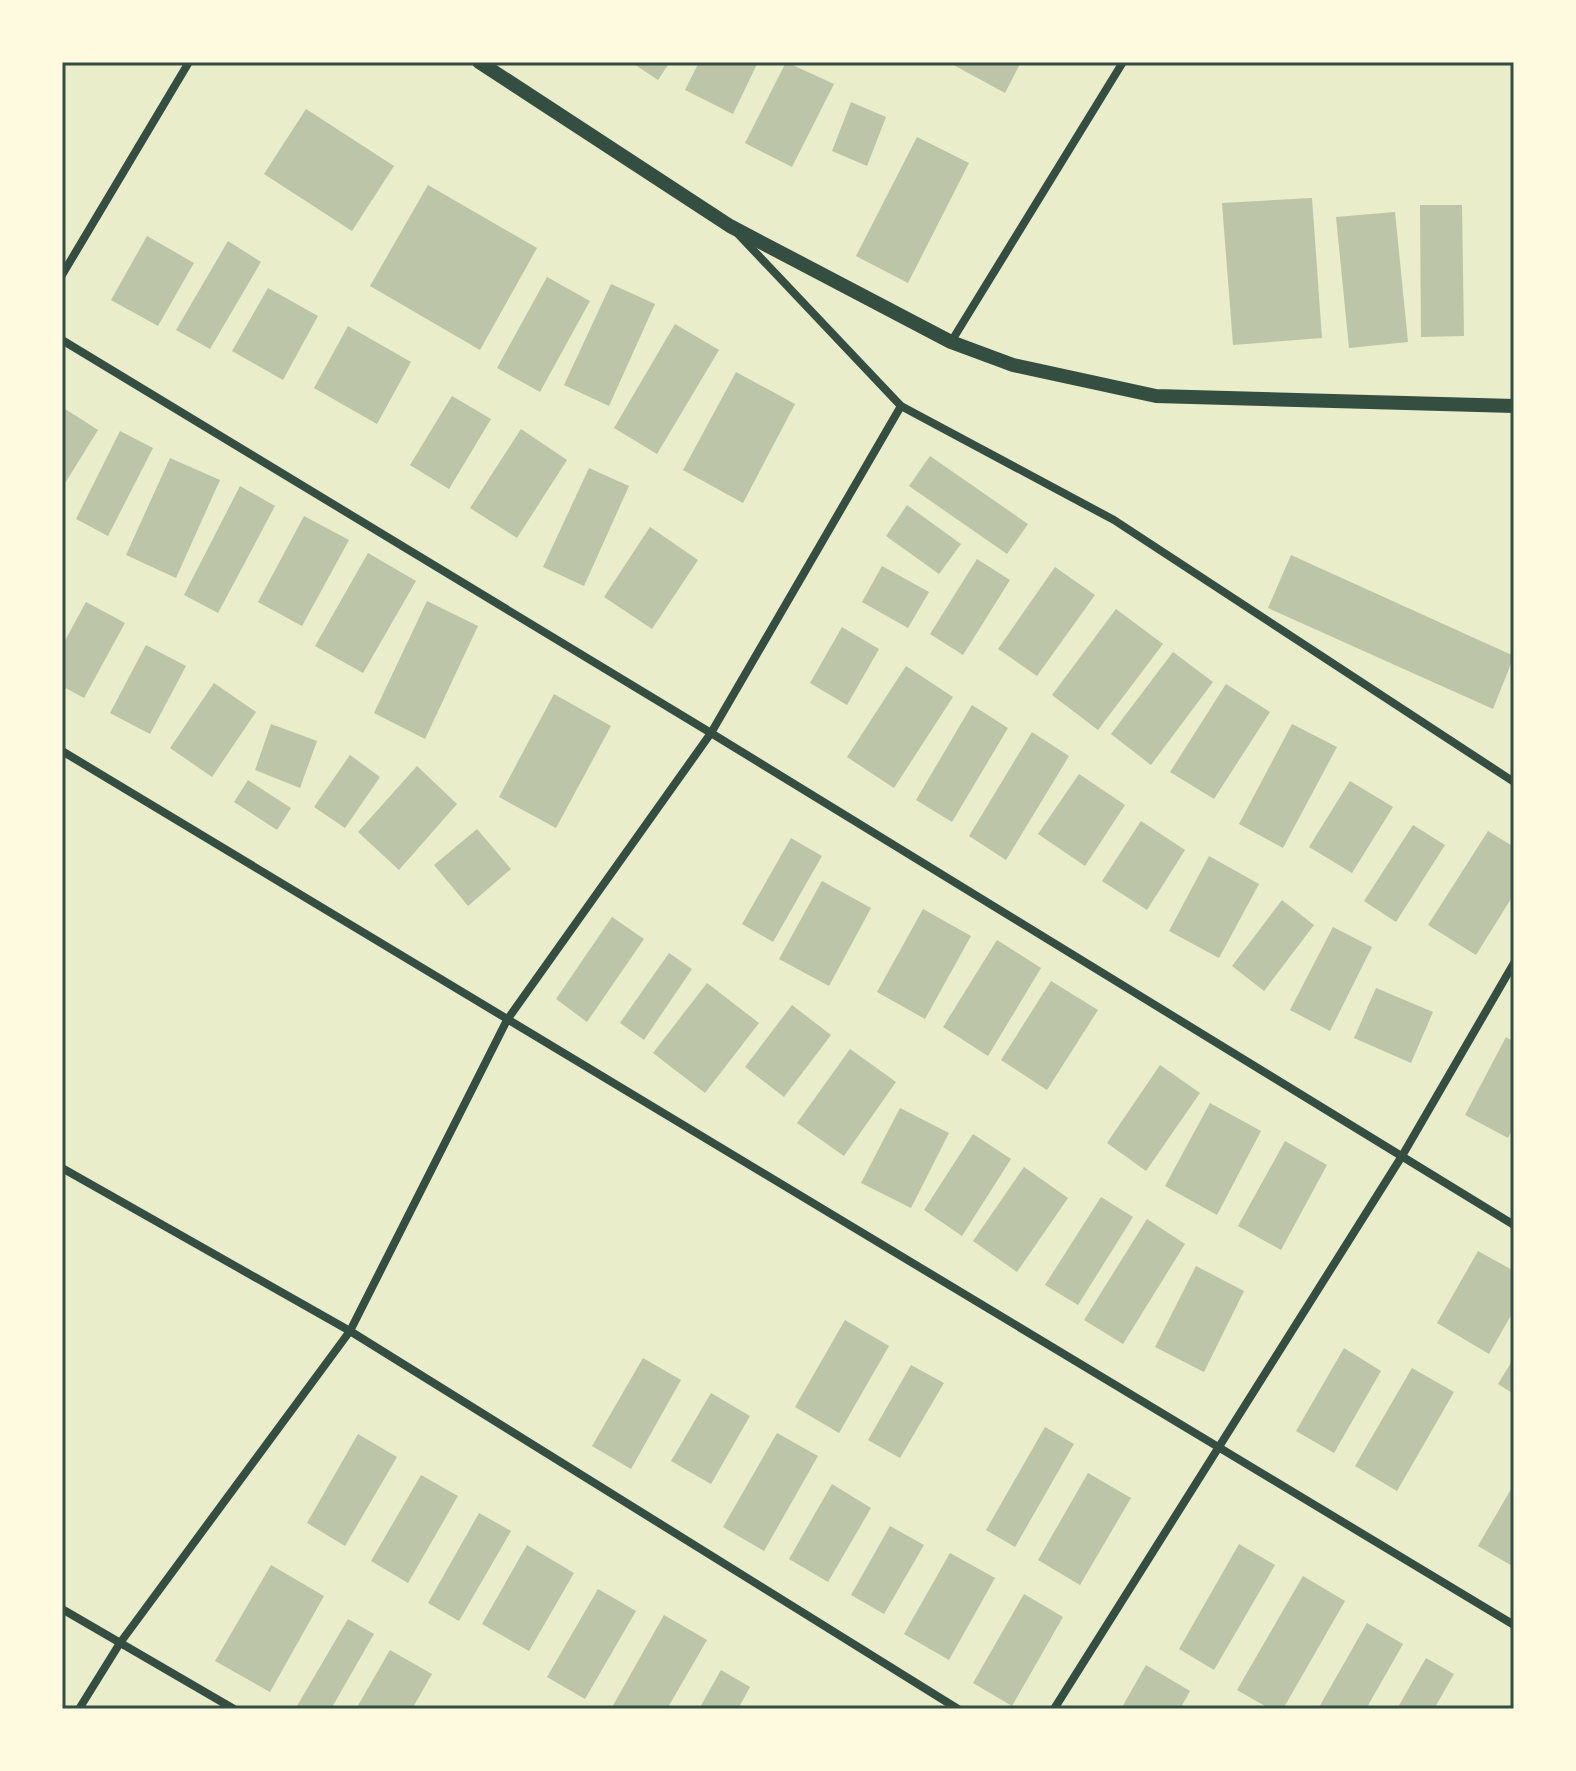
<svg xmlns="http://www.w3.org/2000/svg" width="1576" height="1771" font-family="'Exo 2',sans-serif">
	<rect width="100%" height="100%" fill="#e9edc9"/>
	<g fill="#bcc5a7">
		<path d="M 631,62 L 670,62 L 658,80 Z"/>
		<path d="M 699,62 L 758,62 L 733,114 L 685,90 Z"/>
		<path d="M 786,62 L 834,84 L 792,167 L 745,143 Z"/>
		<path d="M 948,62 L 1021,62 L 1005,93 Z"/>
		<path d="M 851,102 L 886,117 L 867,166 L 832,151 Z"/>
		<path d="M 306,109 L 394,166 L 352,231 L 264,174 Z"/>
		<path d="M 917,137 L 969,163 L 908,283 L 856,256 Z"/>
		<path d="M 428,185 L 537,248 L 480,350 L 370,286 Z"/>
		<path d="M 1312,198 L 1322,338 L 1233,345 L 1222,203 Z"/>
		<path d="M 1420,205 L 1462,205 L 1464,336 L 1421,337 Z"/>
		<path d="M 1395,212 L 1408,342 L 1349,348 L 1336,217 Z"/>
		<path d="M 147,236 L 194,263 L 158,326 L 111,300 Z"/>
		<path d="M 228,241 L 261,262 L 210,349 L 176,330 Z"/>
		<path d="M 547,277 L 590,301 L 540,392 L 497,368 Z"/>
		<path d="M 611,284 L 655,304 L 609,406 L 564,385 Z"/>
		<path d="M 268,288 L 318,316 L 283,380 L 232,351 Z"/>
		<path d="M 675,324 L 719,350 L 657,454 L 614,428 Z"/>
		<path d="M 348,326 L 411,362 L 377,424 L 314,388 Z"/>
		<path d="M 736,372 L 795,404 L 743,503 L 683,470 Z"/>
		<path d="M 452,396 L 491,419 L 449,489 L 410,465 Z"/>
		<path d="M 62,407 L 98,430 L 62,488 Z"/>
		<path d="M 521,429 L 567,460 L 517,538 L 470,508 Z"/>
		<path d="M 120,431 L 153,448 L 108,536 L 76,519 Z"/>
		<path d="M 930,456 L 1028,524 L 1007,554 L 909,486 Z"/>
		<path d="M 170,458 L 220,480 L 176,578 L 126,555 Z"/>
		<path d="M 589,468 L 629,486 L 584,586 L 543,567 Z"/>
		<path d="M 240,486 L 275,506 L 218,613 L 184,595 Z"/>
		<path d="M 907,505 L 961,544 L 939,574 L 886,536 Z"/>
		<path d="M 304,516 L 349,540 L 302,626 L 258,602 Z"/>
		<path d="M 650,527 L 698,560 L 652,629 L 604,597 Z"/>
		<path d="M 368,553 L 416,581 L 363,673 L 315,646 Z"/>
		<path d="M 1291,555 L 1514,656 L 1493,709 L 1268,608 Z"/>
		<path d="M 977,559 L 1010,580 L 963,655 L 930,634 Z"/>
		<path d="M 882,566 L 929,592 L 908,628 L 862,602 Z"/>
		<path d="M 1055,567 L 1095,595 L 1037,676 L 998,649 Z"/>
		<path d="M 427,601 L 478,626 L 425,739 L 374,713 Z"/>
		<path d="M 86,602 L 125,623 L 84,698 L 62,686 L 62,646 Z"/>
		<path d="M 1116,609 L 1163,644 L 1098,730 L 1052,695 Z"/>
		<path d="M 842,627 L 879,649 L 847,705 L 810,683 Z"/>
		<path d="M 146,645 L 186,666 L 150,734 L 110,713 Z"/>
		<path d="M 1173,652 L 1213,682 L 1151,765 L 1111,734 Z"/>
		<path d="M 906,666 L 953,697 L 894,788 L 847,757 Z"/>
		<path d="M 214,683 L 256,712 L 212,777 L 170,748 Z"/>
		<path d="M 1226,684 L 1270,712 L 1214,799 L 1170,772 Z"/>
		<path d="M 554,694 L 611,726 L 556,828 L 499,797 Z"/>
		<path d="M 972,705 L 1008,728 L 952,822 L 916,800 Z"/>
		<path d="M 271,724 L 317,741 L 300,788 L 255,770 Z"/>
		<path d="M 1292,724 L 1337,747 L 1283,848 L 1239,824 Z"/>
		<path d="M 1032,732 L 1069,756 L 1006,860 L 969,836 Z"/>
		<path d="M 350,755 L 380,777 L 345,828 L 314,807 Z"/>
		<path d="M 417,766 L 457,804 L 399,870 L 358,832 Z"/>
		<path d="M 1079,774 L 1125,805 L 1085,866 L 1038,834 Z"/>
		<path d="M 248,780 L 291,808 L 277,830 L 234,802 Z"/>
		<path d="M 1350,781 L 1393,807 L 1352,873 L 1309,847 Z"/>
		<path d="M 1141,821 L 1185,850 L 1147,910 L 1102,881 Z"/>
		<path d="M 1413,825 L 1445,845 L 1396,922 L 1364,901 Z"/>
		<path d="M 477,829 L 511,869 L 468,906 L 434,865 Z"/>
		<path d="M 1488,831 L 1514,847 L 1514,894 L 1476,955 L 1428,925 Z"/>
		<path d="M 791,838 L 822,856 L 773,942 L 742,924 Z"/>
		<path d="M 1209,856 L 1259,884 L 1219,958 L 1169,931 Z"/>
		<path d="M 822,881 L 871,908 L 829,986 L 779,959 Z"/>
		<path d="M 1282,900 L 1314,925 L 1264,991 L 1232,966 Z"/>
		<path d="M 923,909 L 971,936 L 925,1019 L 877,992 Z"/>
		<path d="M 612,917 L 644,939 L 587,1022 L 556,999 Z"/>
		<path d="M 1333,927 L 1372,947 L 1330,1031 L 1290,1010 Z"/>
		<path d="M 997,940 L 1041,968 L 988,1056 L 943,1027 Z"/>
		<path d="M 669,953 L 692,969 L 644,1040 L 620,1023 Z"/>
		<path d="M 1051,981 L 1098,1010 L 1047,1090 L 1001,1060 Z"/>
		<path d="M 707,983 L 759,1023 L 705,1093 L 653,1053 Z"/>
		<path d="M 1376,988 L 1433,1012 L 1411,1063 L 1354,1038 Z"/>
		<path d="M 792,1005 L 831,1035 L 784,1097 L 745,1067 Z"/>
		<path d="M 1506,1037 L 1514,1042 L 1514,1126 L 1508,1138 L 1465,1115 Z"/>
		<path d="M 850,1049 L 896,1082 L 844,1156 L 797,1123 Z"/>
		<path d="M 1160,1065 L 1200,1093 L 1146,1171 L 1107,1143 Z"/>
		<path d="M 1210,1103 L 1261,1131 L 1217,1215 L 1165,1186 Z"/>
		<path d="M 900,1108 L 949,1133 L 911,1208 L 861,1183 Z"/>
		<path d="M 973,1134 L 1011,1159 L 962,1236 L 924,1210 Z"/>
		<path d="M 1285,1141 L 1327,1165 L 1281,1250 L 1238,1226 Z"/>
		<path d="M 1024,1167 L 1068,1198 L 1017,1272 L 973,1241 Z"/>
		<path d="M 1101,1197 L 1133,1217 L 1078,1305 L 1045,1285 Z"/>
		<path d="M 1147,1219 L 1185,1244 L 1123,1344 L 1084,1320 Z"/>
		<path d="M 1478,1251 L 1514,1271 L 1514,1310 L 1489,1354 L 1437,1323 Z"/>
		<path d="M 1196,1266 L 1244,1291 L 1204,1372 L 1155,1347 Z"/>
		<path d="M 845,1320 L 889,1346 L 839,1433 L 795,1407 Z"/>
		<path d="M 1344,1348 L 1381,1371 L 1334,1453 L 1296,1431 Z"/>
		<path d="M 643,1358 L 681,1380 L 631,1469 L 592,1446 Z"/>
		<path d="M 1514,1358 L 1514,1394 L 1498,1384 Z"/>
		<path d="M 911,1365 L 944,1383 L 900,1458 L 868,1440 Z"/>
		<path d="M 1412,1368 L 1454,1392 L 1397,1491 L 1355,1466 Z"/>
		<path d="M 711,1393 L 750,1416 L 711,1484 L 671,1461 Z"/>
		<path d="M 1045,1427 L 1074,1444 L 1015,1547 L 986,1530 Z"/>
		<path d="M 777,1433 L 818,1456 L 764,1551 L 723,1527 Z"/>
		<path d="M 358,1434 L 397,1457 L 345,1546 L 307,1523 Z"/>
		<path d="M 1088,1473 L 1131,1498 L 1080,1585 L 1038,1560 Z"/>
		<path d="M 421,1475 L 458,1496 L 408,1583 L 371,1561 Z"/>
		<path d="M 832,1484 L 871,1508 L 828,1582 L 789,1559 Z"/>
		<path d="M 1514,1484 L 1514,1567 L 1478,1546 Z"/>
		<path d="M 479,1513 L 511,1531 L 459,1621 L 428,1603 Z"/>
		<path d="M 890,1526 L 924,1545 L 884,1614 L 851,1595 Z"/>
		<path d="M 1239,1544 L 1275,1565 L 1214,1670 L 1179,1649 Z"/>
		<path d="M 527,1545 L 574,1573 L 529,1651 L 482,1624 Z"/>
		<path d="M 950,1553 L 995,1578 L 949,1660 L 904,1634 Z"/>
		<path d="M 271,1565 L 324,1596 L 270,1692 L 215,1661 Z"/>
		<path d="M 1303,1576 L 1345,1601 L 1283,1709 L 1270,1709 L 1237,1690 Z"/>
		<path d="M 598,1589 L 636,1611 L 585,1699 L 547,1677 Z"/>
		<path d="M 1024,1594 L 1063,1617 L 1012,1706 L 973,1683 Z"/>
		<path d="M 664,1615 L 707,1640 L 667,1709 L 611,1709 Z"/>
		<path d="M 348,1619 L 374,1634 L 331,1709 L 301,1709 L 297,1706 Z"/>
		<path d="M 1367,1623 L 1403,1644 L 1366,1709 L 1318,1709 Z"/>
		<path d="M 390,1650 L 432,1674 L 412,1709 L 356,1709 Z"/>
		<path d="M 1426,1658 L 1454,1674 L 1434,1709 L 1397,1709 Z"/>
		<path d="M 1146,1665 L 1190,1691 L 1180,1709 L 1121,1709 Z"/>
		<path d="M 721,1670 L 750,1687 L 738,1709 L 699,1709 Z"/>
	</g>
	<g fill="none" stroke-linecap="round" stroke-linejoin="round">
		<g stroke="#344e41" stroke-width="8">
			<path d="M 739,235 L 901,406 L 1114,520 L 1514,782"/>
			<path d="M 62,275 L 189,62"/>
			<path d="M 62,340 L 711,733 L 1514,1225"/>
			<path d="M 951,342 L 1123,62"/>
			<path d="M 62,751 L 1514,1625"/>
			<path d="M 62,1168 L 350,1331 L 958,1709"/>
			<path d="M 62,1609 L 234,1709"/>
			<path d="M 79,1709 L 120,1643 L 350,1331 L 507,1020 L 711,733 L 901,406"/>
			<path d="M 1054,1709 L 1402,1156 L 1514,963"/>
		</g>
		<path stroke="#344e41" stroke-width="14" d="M 479,62 L 730,226 L 951,342 L 1013,365 L 1156,396 L 1514,406"/>
	</g>
	<rect width="1576" height="1771" fill="none" stroke="#fefae0" stroke-width="128"/>
	<rect x="64" y="64" width="1448" height="1643" fill="none" stroke="#344e41" stroke-width="3"/>
</svg>
